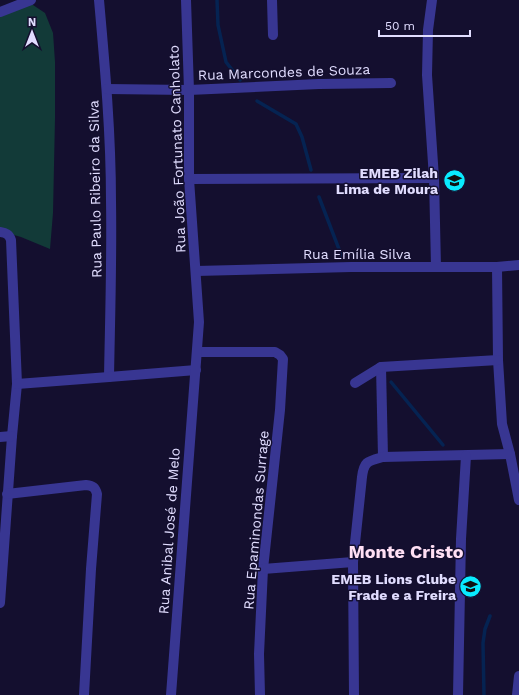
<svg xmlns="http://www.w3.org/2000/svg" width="519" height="695" font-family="'Work Sans',sans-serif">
	<rect width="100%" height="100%" fill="#140f2f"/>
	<path fill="#123a38" d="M 30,3 L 45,13 L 53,33 L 55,62 L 55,118 L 53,213 L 50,249 L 21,237 L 0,231 L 0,8 Z"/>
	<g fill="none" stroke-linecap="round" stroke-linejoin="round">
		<g stroke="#052352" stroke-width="3.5">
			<path d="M 217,0 L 218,25 L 226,62 L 240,80"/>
			<path d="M 257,101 L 296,124 L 302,137 L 311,170"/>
			<path d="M 319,197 L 342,257"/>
			<path d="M 391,382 L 443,445"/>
			<path d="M 484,695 L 483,643 L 485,629 L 490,616"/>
		</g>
		<g stroke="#383692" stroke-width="10">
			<path d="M 99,0 C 105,67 111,134 111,201 C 112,260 110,319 109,377"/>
			<path d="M 272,0 L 273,35"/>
			<path d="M 432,0 L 428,30 L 427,75 L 434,178 L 436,267"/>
			<path d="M 0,12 L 31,0"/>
			<path d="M 107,89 L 189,90 L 319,84 L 391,83"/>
			<path d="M 189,179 L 434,178"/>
			<path d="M 0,232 C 6,233 9,234 11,240 L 17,384 L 12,436 L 0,603"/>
			<path d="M 497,267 L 498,360 L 502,424 L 510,454 L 519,500"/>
			<path d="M 196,271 L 351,267 L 497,267 L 519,265"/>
			<path d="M 197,352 L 275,352 L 280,355 L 283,359 L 280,410 L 263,569 L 259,654 L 260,695"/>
			<path d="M 381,367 L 383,457"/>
			<path d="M 355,383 L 381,367 L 498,360"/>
			<path d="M 17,384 L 109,377 L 196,370"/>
			<path d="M 0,437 L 12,436"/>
			<path d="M 7,494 L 86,485 C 93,486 95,487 97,494 L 91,569 L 84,695"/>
			<path d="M 263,569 L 353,562"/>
			<path d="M 171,695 L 199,322 L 189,179 L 189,90 L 186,0"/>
			<path d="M 354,695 L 353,562 L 362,477 C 364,461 368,461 383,457 L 510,454"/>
			<path d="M 458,695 L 461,539 L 466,456"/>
			<path d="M 517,695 L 519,676"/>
		</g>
	</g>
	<defs>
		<symbol id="school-disc" viewBox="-11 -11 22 22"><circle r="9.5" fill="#09ebff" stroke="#140f2f"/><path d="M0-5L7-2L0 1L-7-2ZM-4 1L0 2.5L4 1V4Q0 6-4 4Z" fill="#111"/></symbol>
	</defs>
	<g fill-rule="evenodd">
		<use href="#school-disc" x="442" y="168" width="25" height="25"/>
		<use href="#school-disc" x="458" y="574" width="25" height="25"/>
	</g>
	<g text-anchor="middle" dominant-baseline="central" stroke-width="3" stroke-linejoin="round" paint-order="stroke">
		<g font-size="14" fill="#e1ddff" stroke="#140f2f">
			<text transform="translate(284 72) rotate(-2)">Rua Marcondes de Souza</text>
			<text transform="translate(177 149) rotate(-92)">Rua João Fortunato Canholato</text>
			<text transform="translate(95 189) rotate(-91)">Rua Paulo Ribeiro da Silva</text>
			<text x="357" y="254">Rua Emília Silva</text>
			<text transform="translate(256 520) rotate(-85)">Rua Epaminondas Surrage</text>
			<text transform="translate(169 531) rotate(-86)">Rua Anibal José de Melo</text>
		</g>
		<g font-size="14" font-weight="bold" fill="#e1ddff" stroke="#140f2f" text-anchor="end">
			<text x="438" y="173">EMEB Zilah<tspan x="438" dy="16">Lima de Moura</tspan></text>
			<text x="456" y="579">EMEB Lions Clube<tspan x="456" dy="16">Frade e a Freira</tspan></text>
		</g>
		<g font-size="18" font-weight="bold" fill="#ffdff4" stroke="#140f2f">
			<text x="406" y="551">Monte Cristo</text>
		</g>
	</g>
	<g transform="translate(32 32)" stroke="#140f2f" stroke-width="3" paint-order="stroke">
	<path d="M0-3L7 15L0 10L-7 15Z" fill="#e1ddff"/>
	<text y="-6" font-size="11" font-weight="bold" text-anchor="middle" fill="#e1ddff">N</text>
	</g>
	<path d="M379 30v6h91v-6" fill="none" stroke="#e1ddff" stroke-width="2"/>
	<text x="385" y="30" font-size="12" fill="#e1ddff" stroke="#140f2f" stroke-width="3" paint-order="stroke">50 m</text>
</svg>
